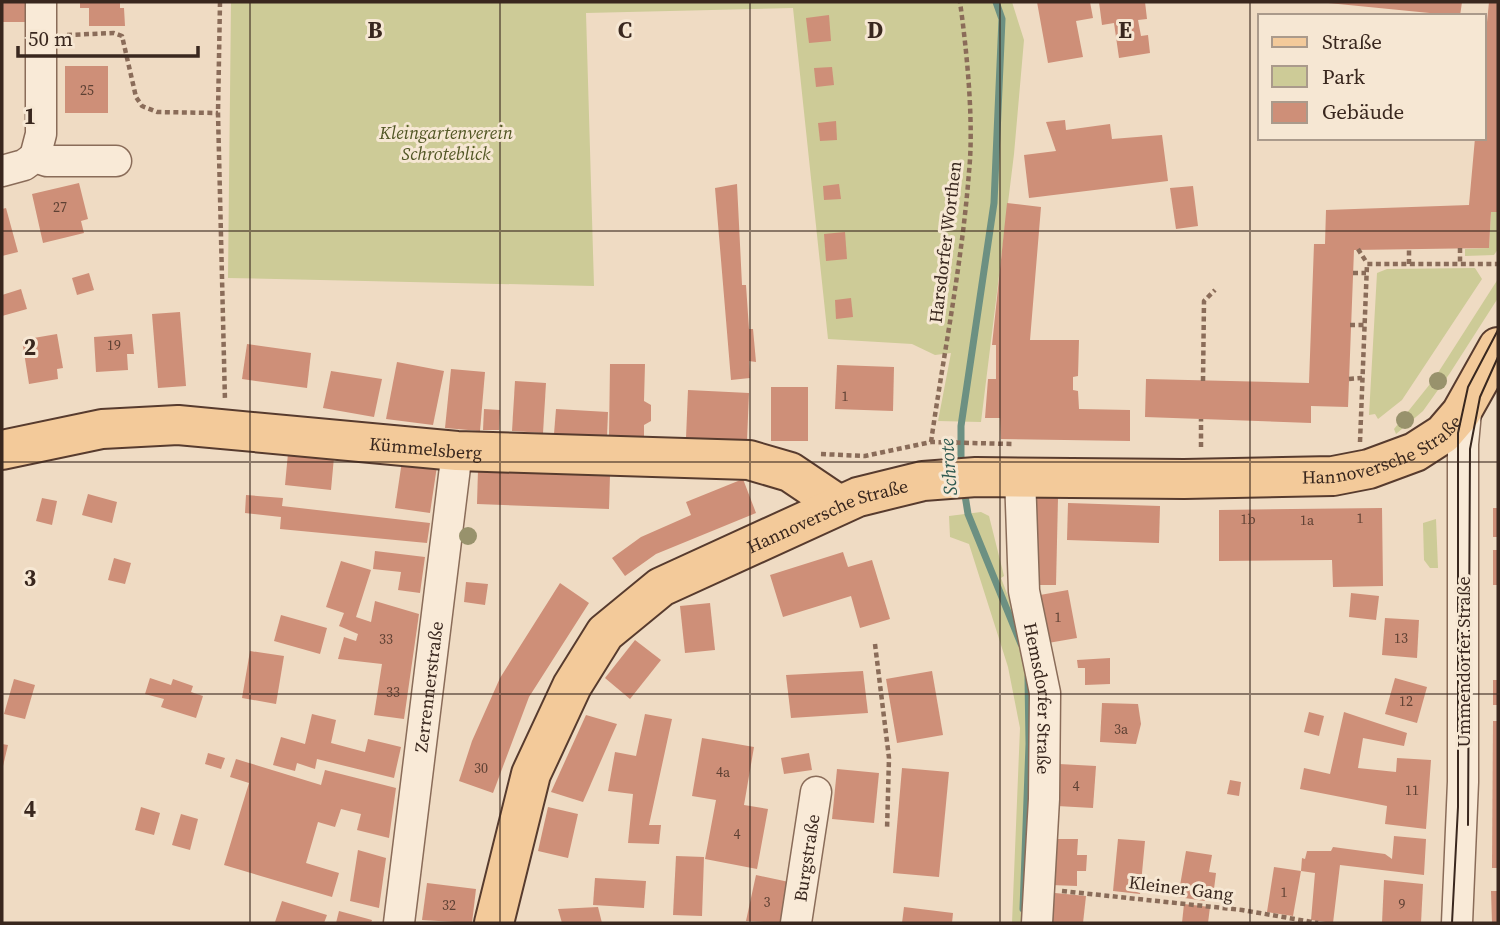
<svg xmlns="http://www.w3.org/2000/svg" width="1500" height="925" font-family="'Source Serif 4',serif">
	<rect width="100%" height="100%" fill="#efdbc3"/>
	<g fill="#cdcb97">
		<path d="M 231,2 L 1012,2 L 1024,40 L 1014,154 L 981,422 L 938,421 L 951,353 L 935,355 L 912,344 L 828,339 L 793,8 L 586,13 L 594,286 L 228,278 Z"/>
		<path d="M 1491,212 L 1498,212 L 1498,249 L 1494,255 L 1465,256 L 1465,249 L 1489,248 Z"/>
		<path d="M 1475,268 L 1482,279 L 1402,400 L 1378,419 L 1375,414 L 1369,415 L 1377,273 L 1387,269 Z"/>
		<path d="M 1498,279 L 1498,298 L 1450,373 L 1423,411 L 1396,434 L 1394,429 L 1434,379 Z"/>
		<path d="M 981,512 L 989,516 L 1004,576 L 1001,578 L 1026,643 L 1034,724 L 1028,923 L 1012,923 L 1020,728 L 1008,667 L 969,544 L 950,537 L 949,516 Z"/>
		<path d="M 1436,519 L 1438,568 L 1430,568 L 1424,560 L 1423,523 Z"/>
	</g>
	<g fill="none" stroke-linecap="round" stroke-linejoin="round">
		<g stroke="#6c9082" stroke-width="7">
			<path d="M 961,466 L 961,426 L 994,203 L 1002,19 L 996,2"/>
			<path d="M 964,489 L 968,514 L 1021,644"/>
			<path d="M 1023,909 L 1029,744 L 1028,677"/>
		</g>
	</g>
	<g fill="#ce8f78">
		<rect x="2" y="2" width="25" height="20"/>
		<path d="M 80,2 L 120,2 L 120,8 L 124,8 L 125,26 L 89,26 L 89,8 L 80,8 Z"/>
		<path d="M 1037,2 L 1090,2 L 1093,18 L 1076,21 L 1083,57 L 1048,63 Z"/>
		<path d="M 1099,2 L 1145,2 L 1147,19 L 1138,20 L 1141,36 L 1148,35 L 1150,53 L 1119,58 L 1114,23 L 1102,25 Z"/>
		<path d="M 1318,2 L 1462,2 L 1460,16 Z"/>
		<path d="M 1489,2 L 1498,2 L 1498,212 L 1491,212 L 1489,248 L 1354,250 L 1348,407 L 1311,406 L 1311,423 L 1145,417 L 1146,379 L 1309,383 L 1314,244 L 1325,244 L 1326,210 L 1469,205 L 1475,138 L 1484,138 L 1484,52 Z"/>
		<path d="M 829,15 L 831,41 L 809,43 L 806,18 Z"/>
		<rect x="65" y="66" width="43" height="47"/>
		<path d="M 832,67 L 834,85 L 816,87 L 814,68 Z"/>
		<path d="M 1065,120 L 1066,130 L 1110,124 L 1112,139 L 1162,135 L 1168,181 L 1029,198 L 1024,155 L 1056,151 L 1046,122 Z"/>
		<path d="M 836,121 L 837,140 L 820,141 L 818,123 Z"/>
		<path d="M 79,183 L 88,219 L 81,221 L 84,233 L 43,243 L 32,194 Z"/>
		<path d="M 737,184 L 742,285 L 746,285 L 749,329 L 753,329 L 756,362 L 749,361 L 750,378 L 731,380 L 715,188 Z"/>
		<path d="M 839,184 L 841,199 L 824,200 L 823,186 Z"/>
		<path d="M 1193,186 L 1198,226 L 1176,229 L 1170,188 Z"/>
		<path d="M 1007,203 L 1041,207 L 1030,340 L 1079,340 L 1078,376 L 1073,377 L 1073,390 L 1078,391 L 1079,409 L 1130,410 L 1130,441 L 1001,439 L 1000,418 L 985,418 L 988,379 L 996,379 L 996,345 L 992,345 Z"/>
		<path d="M 6,208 L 18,252 L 2,256 L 2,209 Z"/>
		<path d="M 845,232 L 847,259 L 826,261 L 824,234 Z"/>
		<path d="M 89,273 L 94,290 L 77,295 L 72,278 Z"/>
		<path d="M 21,289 L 27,309 L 2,316 L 2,295 Z"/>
		<path d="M 851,298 L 853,317 L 836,319 L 835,300 Z"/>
		<path d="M 180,312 L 186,386 L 158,388 L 152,314 Z"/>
		<path d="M 57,334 L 63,368 L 57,369 L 58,379 L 29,384 L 22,340 Z"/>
		<path d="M 132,334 L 134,354 L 127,354 L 128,370 L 96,372 L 94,337 Z"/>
		<path d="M 247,344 L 311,353 L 307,388 L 242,379 Z"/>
		<path d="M 397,362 L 444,371 L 433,425 L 386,419 Z"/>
		<path d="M 610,364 L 645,364 L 644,401 L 651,405 L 651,421 L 644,425 L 644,437 L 609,437 Z"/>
		<path d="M 837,365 L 894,367 L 893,411 L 835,409 Z"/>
		<path d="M 451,369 L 485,372 L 480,431 L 445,428 Z"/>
		<path d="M 331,371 L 382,379 L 374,417 L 323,408 Z"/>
		<path d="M 515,381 L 546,383 L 543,433 L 512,431 Z"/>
		<rect x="771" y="387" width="37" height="54"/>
		<path d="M 688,390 L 749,393 L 747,441 L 686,438 Z"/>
		<path d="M 484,409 L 500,410 L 499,430 L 483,430 Z"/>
		<path d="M 556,409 L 608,412 L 607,437 L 554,434 Z"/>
		<path d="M 288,453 L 334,457 L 331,490 L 285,485 Z"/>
		<path d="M 402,461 L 437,466 L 430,513 L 395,508 Z"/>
		<path d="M 478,470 L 610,475 L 609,509 L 477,504 Z"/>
		<path d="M 743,479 L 756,513 L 656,554 L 625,576 L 612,558 L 641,537 L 691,515 L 686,502 Z"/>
		<path d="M 88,494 L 117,502 L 112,523 L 82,515 Z"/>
		<path d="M 246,495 L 283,498 L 282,506 L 430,523 L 427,543 L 280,529 L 281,517 L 245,513 Z"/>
		<path d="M 1034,497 L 1058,498 L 1056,585 L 1033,585 Z"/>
		<path d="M 42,498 L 57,501 L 52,525 L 36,521 Z"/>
		<path d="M 1068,503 L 1160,506 L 1159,543 L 1067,540 Z"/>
		<path d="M 1382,508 L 1383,586 L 1333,587 L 1332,560 L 1219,561 L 1219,510 Z"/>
		<rect x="1493" y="508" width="5" height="29"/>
		<rect x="1493" y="550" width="5" height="35"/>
		<path d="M 375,551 L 425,557 L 420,593 L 398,590 L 401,572 L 373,569 Z"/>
		<path d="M 843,552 L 848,567 L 872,560 L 890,619 L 860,628 L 851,596 L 783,617 L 770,575 Z"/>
		<path d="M 114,558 L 131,563 L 125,584 L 108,580 Z"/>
		<path d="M 341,561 L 371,570 L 356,617 L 371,622 L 375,601 L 419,614 L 404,719 L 374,715 L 382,664 L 338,659 L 344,637 L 356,641 L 358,634 L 339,626 L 344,613 L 326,607 Z"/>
		<path d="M 466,582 L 488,584 L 485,605 L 464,602 Z"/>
		<path d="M 560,583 L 589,603 L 529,697 L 493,793 L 459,781 L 472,741 L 500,678 Z"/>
		<path d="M 1068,590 L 1077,638 L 1048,643 L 1040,595 Z"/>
		<path d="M 1351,593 L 1379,596 L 1376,620 L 1349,617 Z"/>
		<path d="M 710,603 L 715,650 L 685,653 L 680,606 Z"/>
		<path d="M 281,615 L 327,628 L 320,654 L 274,641 Z"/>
		<path d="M 1385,618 L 1419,620 L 1417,658 L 1382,655 Z"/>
		<path d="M 635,640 L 661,660 L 630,699 L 605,678 Z"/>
		<path d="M 250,651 L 284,656 L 276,704 L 242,698 Z"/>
		<path d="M 1110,658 L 1110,684 L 1085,685 L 1085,668 L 1078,668 L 1077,660 Z"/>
		<path d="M 863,671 L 868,713 L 791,718 L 786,675 Z"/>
		<path d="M 932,671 L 943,735 L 897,743 L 886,679 Z"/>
		<path d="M 150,678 L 171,685 L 173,679 L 193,686 L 191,692 L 203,696 L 196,718 L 161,707 L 164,699 L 145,694 Z"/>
		<path d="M 1395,678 L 1427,687 L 1417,723 L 1385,714 Z"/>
		<path d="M 14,679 L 35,685 L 25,719 L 4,714 Z"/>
		<rect x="1493" y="680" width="5" height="25"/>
		<path d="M 1102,703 L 1138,704 L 1141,724 L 1136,744 L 1100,742 Z"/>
		<path d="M 1309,712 L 1324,716 L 1319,736 L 1304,732 Z"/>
		<path d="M 1344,712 L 1407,733 L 1404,746 L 1363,738 L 1358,768 L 1396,772 L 1397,758 L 1431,760 L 1426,829 L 1385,824 L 1387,806 L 1300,789 L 1304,768 L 1330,774 Z"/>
		<path d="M 312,714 L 336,720 L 331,743 L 365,752 L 368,739 L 401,747 L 394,778 L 317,759 L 315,769 L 297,763 L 295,771 L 273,765 L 281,737 L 305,744 Z"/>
		<path d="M 645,714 L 672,719 L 649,825 L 661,825 L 659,844 L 628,843 L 633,794 L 608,791 L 615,752 L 636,756 Z"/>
		<path d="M 586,715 L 617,724 L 583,802 L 551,792 Z"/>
		<path d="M 1493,721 L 1498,721 L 1498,868 L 1492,868 Z"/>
		<path d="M 702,738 L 754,747 L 744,805 L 768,809 L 757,869 L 705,859 L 716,800 L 692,796 Z"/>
		<path d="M 2,744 L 8,745 L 3,766 L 2,766 Z"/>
		<path d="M 208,753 L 225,758 L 221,769 L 205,764 Z"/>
		<path d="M 809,753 L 812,770 L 784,774 L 781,758 Z"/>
		<path d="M 236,759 L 321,785 L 325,770 L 396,788 L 389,838 L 357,830 L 361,814 L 341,809 L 335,827 L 318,822 L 306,863 L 339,873 L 332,897 L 224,865 L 249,783 L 230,777 Z"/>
		<path d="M 1059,764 L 1096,766 L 1093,808 L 1057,806 Z"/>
		<path d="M 902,768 L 949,772 L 939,877 L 893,873 Z"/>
		<path d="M 837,769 L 879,773 L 874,823 L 832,819 Z"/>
		<path d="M 1230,780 L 1241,782 L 1239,796 L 1227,794 Z"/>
		<path d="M 141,807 L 160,813 L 154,835 L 135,830 Z"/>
		<path d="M 548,807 L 578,814 L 568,858 L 538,851 Z"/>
		<path d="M 181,814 L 198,819 L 190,850 L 172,845 Z"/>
		<path d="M 1394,836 L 1426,839 L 1424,875 L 1340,865 L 1333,923 L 1311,920 L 1315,873 L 1301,871 L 1302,858 L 1305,859 L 1307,851 L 1331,851 L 1333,847 L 1385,854 L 1392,859 Z"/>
		<path d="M 1052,839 L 1078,839 L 1077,855 L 1087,855 L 1086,871 L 1077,871 L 1077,886 L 1051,885 Z"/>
		<path d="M 1118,839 L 1145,841 L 1140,894 L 1113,891 Z"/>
		<path d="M 358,850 L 386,858 L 379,908 L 350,901 Z"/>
		<path d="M 1186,851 L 1212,855 L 1209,872 L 1216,873 L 1214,889 L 1207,888 L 1205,901 L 1178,897 Z"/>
		<path d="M 676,856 L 704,857 L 702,916 L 673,915 Z"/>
		<path d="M 1274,867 L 1301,871 L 1293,916 L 1267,912 Z"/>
		<path d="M 756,875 L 789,882 L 780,923 L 746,921 Z"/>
		<path d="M 595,878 L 646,881 L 644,908 L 593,905 Z"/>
		<path d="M 1384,880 L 1423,884 L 1421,923 L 1382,923 Z"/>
		<path d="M 427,883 L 476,889 L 472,923 L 422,920 Z"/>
		<path d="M 1491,891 L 1498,891 L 1498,923 L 1492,923 Z"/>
		<path d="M 1055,893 L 1086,896 L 1083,923 L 1047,923 L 1050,896 Z"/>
		<path d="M 282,901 L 327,915 L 324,923 L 275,922 Z"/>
		<path d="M 1184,904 L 1210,907 L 1208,923 L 1182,923 Z"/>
		<path d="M 598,907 L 602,923 L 562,923 L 558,909 Z"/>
		<path d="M 904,907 L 953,913 L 952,923 L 902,923 Z"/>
		<path d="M 339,911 L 372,920 L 371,923 L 336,923 Z"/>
	</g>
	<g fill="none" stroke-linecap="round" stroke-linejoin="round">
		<defs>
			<g id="minor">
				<path d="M 35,157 L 41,134 L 41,2"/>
				<path d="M 2,171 L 24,165 L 35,157 L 47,161 L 116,161"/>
				<path id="s1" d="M 1020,476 L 1024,591 L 1045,693 L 1044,799 L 1037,923"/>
				<path id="s2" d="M 399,923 L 457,451"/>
				<path id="s3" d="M 796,923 L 816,792"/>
				<path d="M 1457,923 L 1463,782 L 1463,444 L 1467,401"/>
			</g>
			<g id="major">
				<path id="s4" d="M 2,450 L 102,429 L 178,425 L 457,451 L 749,460 L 790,472 L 839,505"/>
				<path id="s5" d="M 494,923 L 531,774 L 572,686 L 605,633 L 661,587 L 858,497 L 923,481 L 976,477 L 1184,479 L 1333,476 L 1369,469 L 1415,452 L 1443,434 L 1461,413 L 1498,347"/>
			</g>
		</defs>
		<use href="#minor" stroke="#8a6c59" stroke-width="33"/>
		<use href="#major" stroke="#573b2e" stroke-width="42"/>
		<g stroke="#8a6c59" stroke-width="4.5" stroke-dasharray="5 3.5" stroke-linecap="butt">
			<path d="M 220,2 L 218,113 L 225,401"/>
			<path d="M 67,35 L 114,33 L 122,36 L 136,97 L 142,106 L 157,112 L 218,113"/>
			<path d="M 1460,248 L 1460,264"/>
			<path d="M 1358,249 L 1367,263"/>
			<path d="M 1409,264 L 1409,249"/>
			<path d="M 1353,273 L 1366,273"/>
			<path d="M 1350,325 L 1364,325"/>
			<path d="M 1349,379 L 1362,378"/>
			<path d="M 1203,381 L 1204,301 L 1215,290"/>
			<path d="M 931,442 C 944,352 962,263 969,172 C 974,123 967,52 960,2"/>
			<path d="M 1360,442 L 1367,264 L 1498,264"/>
			<path d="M 1201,447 L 1201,419"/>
			<path d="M 821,454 L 865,456 L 931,442 L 1013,444"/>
			<path d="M 875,644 L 889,758 L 887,830"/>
			<path d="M 1062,891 L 1242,910 L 1318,923"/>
		</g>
		<use href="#minor" stroke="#f9ead7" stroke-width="30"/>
		<use href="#major" stroke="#f3ca9a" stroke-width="38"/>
		<g stroke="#39271e" stroke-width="2">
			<path d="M 1468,825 L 1470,449 L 1480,397 L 1498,357"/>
			<path d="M 1452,923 L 1458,807 L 1458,433 L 1468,387 L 1498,330"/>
		</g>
	</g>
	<g fill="#98926c">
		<circle cx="1438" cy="381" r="9"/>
		<circle cx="1405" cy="420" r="9"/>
		<circle cx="468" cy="536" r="9"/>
	</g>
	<path fill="none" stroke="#39271e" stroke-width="2" stroke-opacity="0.55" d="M 250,2 L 250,923M 500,2 L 500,923M 750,2 L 750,923M 1000,2 L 1000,923M 1250,2 L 1250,923M 2,231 L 1498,231M 2,462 L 1498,462M 2,694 L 1498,694"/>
	<g text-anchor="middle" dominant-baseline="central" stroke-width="6" stroke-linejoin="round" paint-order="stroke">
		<g font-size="14" fill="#5e4134">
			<text x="87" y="90">25</text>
			<text x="60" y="207">27</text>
			<text x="114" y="345">19</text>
			<text x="845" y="396">1</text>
			<text x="1360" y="518">1</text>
			<text x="1248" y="519">1b</text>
			<text x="1307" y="520">1a</text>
			<text x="1058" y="617">1</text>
			<text x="1401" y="638">13</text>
			<text x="386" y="639">33</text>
			<text x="393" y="692">33</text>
			<text x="1406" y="701">12</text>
			<text x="1121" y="729">3a</text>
			<text x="481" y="768">30</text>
			<text x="723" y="772">4a</text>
			<text x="1076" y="786">4</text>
			<text x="1412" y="790">11</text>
			<text x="737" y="834">4</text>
			<text x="1284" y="892">1</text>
			<text x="767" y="902">3</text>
			<text x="1402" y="904">9</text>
			<text x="449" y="905">32</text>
		</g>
		<g font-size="18" font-style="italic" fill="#515624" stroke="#f6e7d3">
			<text x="446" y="132">Kleingartenverein<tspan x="446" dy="21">Schroteblick</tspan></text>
		</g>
		<g font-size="18" fill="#39271e" stroke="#f6e7d3">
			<text transform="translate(945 242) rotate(-83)">Harsdorfer Worthen</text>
			<text stroke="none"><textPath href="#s5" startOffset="1134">Hannoversche Straße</textPath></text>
			<text stroke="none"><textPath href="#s4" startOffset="427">Kümmelsberg</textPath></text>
			<text stroke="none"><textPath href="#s5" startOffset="567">Hannoversche Straße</textPath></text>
			<text transform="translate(1463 662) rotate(-90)">Ummendorfer Straße</text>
			<text stroke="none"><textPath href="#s2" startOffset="238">Zerrennerstraße</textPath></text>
			<text stroke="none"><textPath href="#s1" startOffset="224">Hemsdorfer Straße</textPath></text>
			<text stroke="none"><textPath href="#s3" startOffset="66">Burgstraße</textPath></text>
			<text transform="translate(1181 888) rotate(7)">Kleiner Gang</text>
		</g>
		<g font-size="19" font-style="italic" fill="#2d5950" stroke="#f6e7d3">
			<text transform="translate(948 467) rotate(-94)">Schrote</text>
		</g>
	</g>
	<g font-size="23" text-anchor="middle" font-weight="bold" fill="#39271e" stroke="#f6e7d3" stroke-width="6" stroke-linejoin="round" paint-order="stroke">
		<text x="375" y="38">B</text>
		<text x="625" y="38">C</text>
		<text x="875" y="38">D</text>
		<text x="1125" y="38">E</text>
		<text x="30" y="124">1</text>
		<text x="30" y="355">2</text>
		<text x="30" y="586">3</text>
		<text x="30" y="817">4</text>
	</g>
	<rect width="1500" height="925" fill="none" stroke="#39271e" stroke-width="7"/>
	<rect x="1258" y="14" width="228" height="126" fill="#f6e7d3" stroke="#aa9a8b" stroke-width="2"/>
	<rect x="1272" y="37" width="35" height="10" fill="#f3ca9a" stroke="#aa9a8b" stroke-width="2"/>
	<text x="1322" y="49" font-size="21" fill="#39271e">Straße</text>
	<rect x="1272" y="66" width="35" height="21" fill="#cdcb97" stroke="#aa9a8b" stroke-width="2"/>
	<text x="1322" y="84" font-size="21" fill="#39271e">Park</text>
	<rect x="1272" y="102" width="35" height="21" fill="#ce8f78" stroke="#aa9a8b" stroke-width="2"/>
	<text x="1322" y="119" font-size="21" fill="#39271e">Gebäude</text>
	<path d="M18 46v10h180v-10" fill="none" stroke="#39271e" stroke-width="3.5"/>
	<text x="28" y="46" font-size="21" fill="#39271e" stroke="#f6e7d3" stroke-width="5" paint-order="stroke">50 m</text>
</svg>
